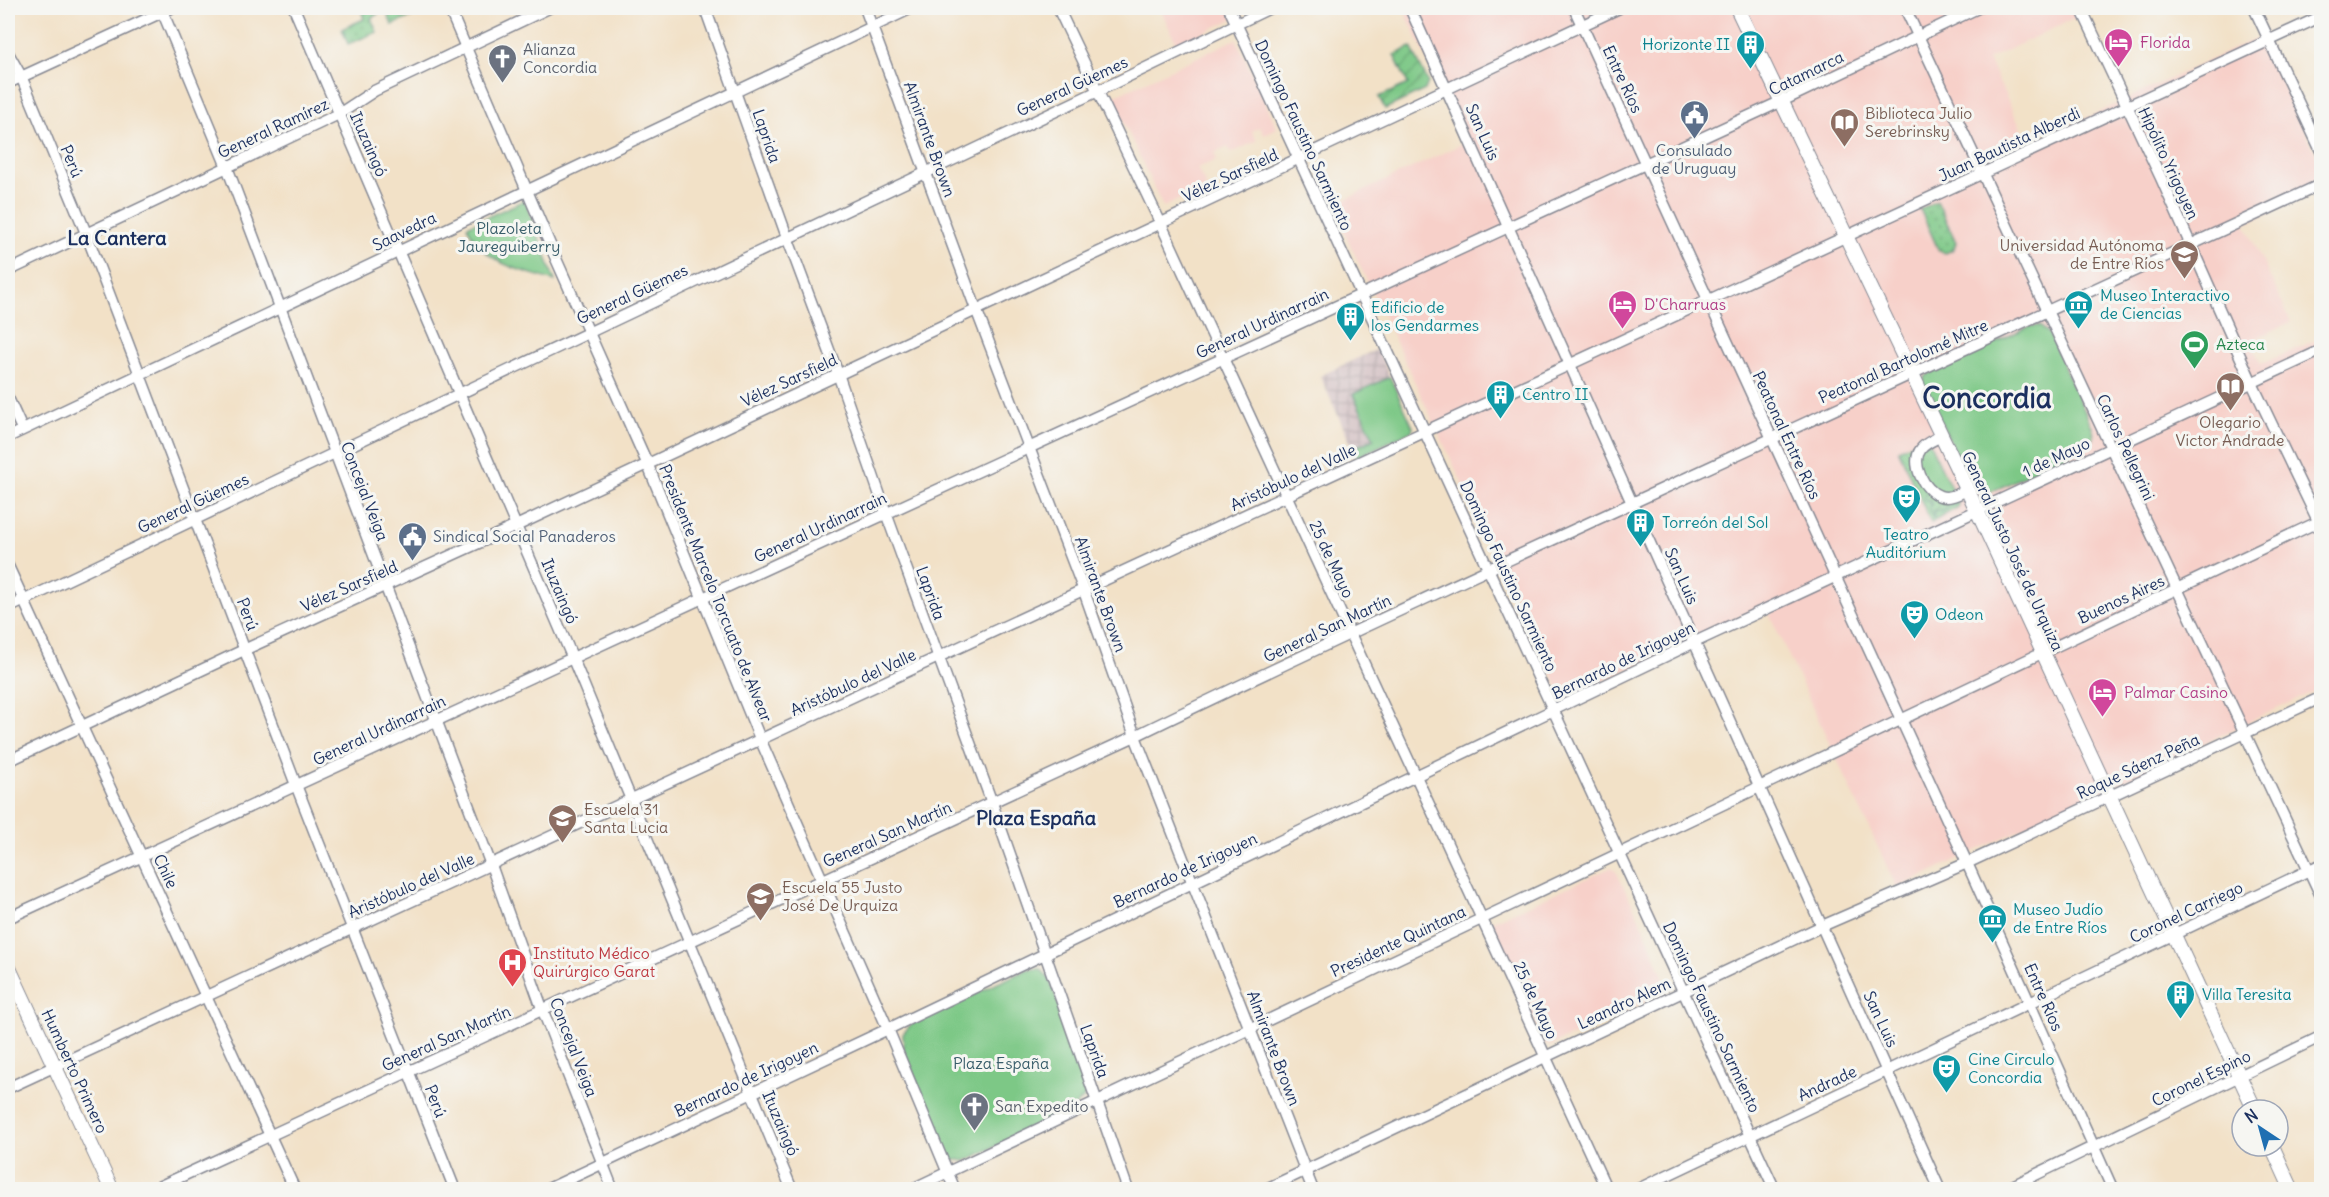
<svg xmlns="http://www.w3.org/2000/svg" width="2329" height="1197" font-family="Delius,sans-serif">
	<defs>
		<pattern id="industrial-grid" width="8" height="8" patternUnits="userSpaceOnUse" patternTransform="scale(1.5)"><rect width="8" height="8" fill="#d2bec1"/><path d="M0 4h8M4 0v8" fill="none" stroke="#aa9ba0"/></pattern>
		<pattern id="grass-dots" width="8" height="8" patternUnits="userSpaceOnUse" patternTransform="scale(1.5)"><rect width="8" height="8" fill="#7dc886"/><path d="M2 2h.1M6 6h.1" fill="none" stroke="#66a371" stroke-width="1.8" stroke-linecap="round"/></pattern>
		<pattern id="garden-furrows" width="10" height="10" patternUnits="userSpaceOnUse" patternTransform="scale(1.5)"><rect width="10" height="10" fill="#7dc886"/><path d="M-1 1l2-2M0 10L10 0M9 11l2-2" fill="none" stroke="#66a371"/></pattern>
	</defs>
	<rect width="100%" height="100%" fill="#f6f6f2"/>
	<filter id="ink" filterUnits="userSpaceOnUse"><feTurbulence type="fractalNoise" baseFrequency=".0167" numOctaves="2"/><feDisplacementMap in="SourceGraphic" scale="12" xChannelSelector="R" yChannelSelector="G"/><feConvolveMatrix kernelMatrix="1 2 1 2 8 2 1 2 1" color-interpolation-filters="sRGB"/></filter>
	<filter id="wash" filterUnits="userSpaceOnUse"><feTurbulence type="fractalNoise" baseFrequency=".008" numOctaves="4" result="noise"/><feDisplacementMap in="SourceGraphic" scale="24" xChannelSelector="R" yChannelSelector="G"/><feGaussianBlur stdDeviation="1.35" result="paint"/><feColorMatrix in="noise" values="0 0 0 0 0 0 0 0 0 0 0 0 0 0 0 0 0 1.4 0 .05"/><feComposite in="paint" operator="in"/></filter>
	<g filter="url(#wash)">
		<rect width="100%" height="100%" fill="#f2e1c7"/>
		<g fill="#f7d0c9">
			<path d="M 1160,8 L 1256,8 L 1177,45 Z"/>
			<path d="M 1403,8 L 2097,8 L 1988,59 L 2029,145 L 2261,36 L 2321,165 L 2321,188 L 2245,224 L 2291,322 L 2250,341 L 2261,364 L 2321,338 L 2321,688 L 1897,888 L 1765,605 L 1564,700 L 1332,206 L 1466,142 Z"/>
			<path d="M 1236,39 L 1277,128 L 1264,135 L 1260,127 L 1252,131 L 1257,141 L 1231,153 L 1228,147 L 1214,153 L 1217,160 L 1197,168 L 1207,187 L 1163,207 L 1112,97 Z"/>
			<path d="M 1612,867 L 1617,873 L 1644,928 L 1665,981 L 1665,992 L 1550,1046 L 1544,1043 L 1491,922 Z"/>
		</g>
		<path fill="url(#industrial-grid)" d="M 1377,349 L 1390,377 L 1353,394 L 1374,439 L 1353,448 L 1320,376 Z"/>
		<g fill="url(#grass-dots)" stroke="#4c7c72" stroke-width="1.5">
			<path d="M 366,8 L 375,8 L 378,14 L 371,18 L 377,32 L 348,44 L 342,29 L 364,19 L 362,13 L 368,11 Z"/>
			<path d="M 405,8 L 433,8 L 392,25 L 388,15 Z"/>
			<path d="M 1937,201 L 1956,242 L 1954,249 L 1946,253 L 1939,251 L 1920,209 Z"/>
		</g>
		<g fill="#7dc886" stroke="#4c7c72" stroke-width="1.5">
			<path d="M 525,200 L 555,281 C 517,269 485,265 467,226 Z"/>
			<path d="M 2030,326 L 2040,326 L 2049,334 L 2093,429 L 2094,438 L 2088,446 L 1991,492 L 1980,492 L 1971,486 L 1923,384 L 1924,378 L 1928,374 Z"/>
			<path d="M 1390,377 L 1413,427 L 1412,431 L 1357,457 L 1353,448 L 1374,439 L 1353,394 Z"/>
			<path d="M 1927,437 L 1958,503 L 1958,507 L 1931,523 L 1898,449 Z"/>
			<path d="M 1028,969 L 1041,969 L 1050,980 L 1087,1086 L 1084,1098 L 1067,1112 L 965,1161 L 952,1159 L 944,1147 L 904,1051 L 903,1034 L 912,1023 Z"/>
		</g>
		<g fill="url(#garden-furrows)" stroke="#4c7c72" stroke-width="1.5">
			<path d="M 1411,47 L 1428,82 L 1425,90 L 1385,109 L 1379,97 L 1408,84 L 1394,55 Z"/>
			<path d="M 1926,492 L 1955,498 L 1957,502 L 1941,512 L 1935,510 L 1934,518 L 1930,509 L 1931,503 L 1924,499 Z"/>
		</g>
	</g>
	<g filter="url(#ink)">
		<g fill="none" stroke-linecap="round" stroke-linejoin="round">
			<defs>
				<g id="street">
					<path d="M 161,8 L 227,167 L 491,865 L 543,1011 L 613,1190"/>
					<path d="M 294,8 L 573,659 L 792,1190"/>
					<path d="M 449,8 L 557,261 L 647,463 L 761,741 L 888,1029 L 955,1190"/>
					<path d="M 705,8 L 787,237 L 838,374 L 886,513 L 992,803 L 1128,1190"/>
					<path d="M 865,8 L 976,309 L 1084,591 L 1135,736 L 1313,1190"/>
					<path d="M 1058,8 L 1161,224 L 1607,1190"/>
					<path d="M 1229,8 L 1775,1190"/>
					<path d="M 1410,8 L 1940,1190"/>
					<path d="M 1574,8 L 1967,863 L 2113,1190"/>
					<path d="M 1905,8 L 2322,898"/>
					<path d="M 2081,8 L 2161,178 L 2252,383 L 2321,527"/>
					<path d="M 2254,8 L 2322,153"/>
					<path d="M 8,53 L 21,76 L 86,233 L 296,785 L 455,1190"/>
					<path d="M 8,83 L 171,8"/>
					<path d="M 8,271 L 339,114 L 374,91 L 549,8"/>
					<path d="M 8,398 L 22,429"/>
					<path d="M 1941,436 C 1934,440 1925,443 1921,449 C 1910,463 1924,491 1940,496 C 1949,499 1959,494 1967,490"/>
					<path d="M 8,437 L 912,8"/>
					<path d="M 8,566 L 295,1190"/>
					<path d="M 8,608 L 1098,91 L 1270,8"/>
					<path d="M 8,761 L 246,649 L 516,526 L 1619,8"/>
					<path d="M 8,918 L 1782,101 L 1978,8"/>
					<path d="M 8,1088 C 779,731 1551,375 2322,16"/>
					<path d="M 152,1190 L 1135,736 C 1295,658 1456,584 1617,510 C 1852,401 2087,293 2322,184"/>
					<path d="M 546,1190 L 888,1029 L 1695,642 L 2322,350"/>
					<path d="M 910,1190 L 2322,520"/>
					<path d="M 1264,1190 L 1822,926 L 1967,863 L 2322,697"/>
					<path d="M 1636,1190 L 2322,864"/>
					<path d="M 2004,1190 L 2322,1036"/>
				</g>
				<g id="secondary">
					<path d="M 1737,8 L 1977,510 L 2255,1110"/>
					<path d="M 8,966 L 112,1190"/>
					<path d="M 2272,1146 L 2292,1190"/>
				</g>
			</defs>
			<use href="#street" stroke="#868892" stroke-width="13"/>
			<use href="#secondary" stroke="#868892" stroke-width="16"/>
			<use href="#street" stroke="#fff" stroke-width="10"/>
			<use href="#secondary" stroke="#fff" stroke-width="14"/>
		</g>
	</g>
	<defs>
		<symbol id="hotel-pin" viewBox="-11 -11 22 30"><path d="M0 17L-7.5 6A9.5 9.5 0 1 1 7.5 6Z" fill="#d1479c" stroke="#f6f6f2"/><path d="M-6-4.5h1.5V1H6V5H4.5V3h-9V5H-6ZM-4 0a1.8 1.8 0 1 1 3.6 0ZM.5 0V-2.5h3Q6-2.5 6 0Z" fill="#fff"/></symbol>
		<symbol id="building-pin" viewBox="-11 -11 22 30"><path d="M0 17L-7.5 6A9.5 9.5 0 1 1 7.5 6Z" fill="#0f9aa8" stroke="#f6f6f2"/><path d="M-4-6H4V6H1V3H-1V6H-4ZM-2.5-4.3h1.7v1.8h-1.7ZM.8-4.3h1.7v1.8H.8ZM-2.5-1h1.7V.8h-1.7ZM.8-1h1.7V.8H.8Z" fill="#fff"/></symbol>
		<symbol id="church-pin" viewBox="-11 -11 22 30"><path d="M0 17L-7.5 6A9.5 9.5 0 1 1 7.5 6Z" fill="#6b7280" stroke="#f6f6f2"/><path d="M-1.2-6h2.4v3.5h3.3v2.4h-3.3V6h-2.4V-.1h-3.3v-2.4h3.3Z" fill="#fff"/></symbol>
		<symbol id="civic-pin" viewBox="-11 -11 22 30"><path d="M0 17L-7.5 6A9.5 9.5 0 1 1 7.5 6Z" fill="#5c6f8a" stroke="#f6f6f2"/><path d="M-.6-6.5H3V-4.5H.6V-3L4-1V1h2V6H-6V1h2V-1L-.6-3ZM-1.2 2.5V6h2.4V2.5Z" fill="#fff"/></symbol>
		<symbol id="library-pin" viewBox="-11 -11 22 30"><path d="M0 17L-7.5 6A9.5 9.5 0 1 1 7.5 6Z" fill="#8d6e63" stroke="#f6f6f2"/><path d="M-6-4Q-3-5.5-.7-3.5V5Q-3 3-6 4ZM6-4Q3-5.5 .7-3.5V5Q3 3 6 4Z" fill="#fff"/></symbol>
		<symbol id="university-pin" viewBox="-11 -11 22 30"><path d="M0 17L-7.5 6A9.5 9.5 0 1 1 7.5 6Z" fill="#8d6e63" stroke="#f6f6f2"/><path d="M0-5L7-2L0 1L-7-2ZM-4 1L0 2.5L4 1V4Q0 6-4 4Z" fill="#fff"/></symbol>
		<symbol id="museum-pin" viewBox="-11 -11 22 30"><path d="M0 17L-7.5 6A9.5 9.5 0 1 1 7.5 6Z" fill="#0f9aa8" stroke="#f6f6f2"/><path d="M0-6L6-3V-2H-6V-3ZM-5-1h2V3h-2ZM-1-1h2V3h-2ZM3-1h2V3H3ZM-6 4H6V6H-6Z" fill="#fff"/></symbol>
		<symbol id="stadium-pin" viewBox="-11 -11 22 30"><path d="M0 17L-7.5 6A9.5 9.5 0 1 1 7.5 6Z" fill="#2e9e5b" stroke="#f6f6f2"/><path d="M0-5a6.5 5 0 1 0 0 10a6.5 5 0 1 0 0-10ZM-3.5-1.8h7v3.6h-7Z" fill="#fff"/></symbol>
		<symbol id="theatre-pin" viewBox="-11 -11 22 30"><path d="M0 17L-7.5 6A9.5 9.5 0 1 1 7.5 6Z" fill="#0f9aa8" stroke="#f6f6f2"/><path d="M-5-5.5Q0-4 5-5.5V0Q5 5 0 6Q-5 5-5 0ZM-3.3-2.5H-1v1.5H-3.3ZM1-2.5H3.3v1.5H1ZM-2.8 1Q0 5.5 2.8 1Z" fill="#fff"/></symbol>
		<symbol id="school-pin" viewBox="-11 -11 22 30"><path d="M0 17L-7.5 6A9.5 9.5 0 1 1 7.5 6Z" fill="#8d6e63" stroke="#f6f6f2"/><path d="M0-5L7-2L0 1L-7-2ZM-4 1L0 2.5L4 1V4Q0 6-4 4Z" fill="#fff"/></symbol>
		<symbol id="hospital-pin" viewBox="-11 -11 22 30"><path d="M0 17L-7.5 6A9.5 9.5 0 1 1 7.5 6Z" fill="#e0444e" stroke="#f6f6f2"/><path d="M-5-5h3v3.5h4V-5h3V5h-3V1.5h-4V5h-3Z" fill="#fff"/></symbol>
	</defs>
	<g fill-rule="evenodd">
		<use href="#hotel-pin" x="2102" y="26" width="33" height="45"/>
		<use href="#building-pin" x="1734" y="28" width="33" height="45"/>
		<use href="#church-pin" x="486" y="42" width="33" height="45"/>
		<use href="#civic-pin" x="1678" y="98" width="33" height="45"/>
		<use href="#library-pin" x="1828" y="106" width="33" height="45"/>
		<use href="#university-pin" x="2168" y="238" width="33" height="45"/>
		<use href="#hotel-pin" x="1606" y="288" width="33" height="45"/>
		<use href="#museum-pin" x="2062" y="288" width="33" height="45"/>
		<use href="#building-pin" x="1334" y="300" width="33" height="45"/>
		<use href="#stadium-pin" x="2178" y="328" width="33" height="45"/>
		<use href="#library-pin" x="2214" y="370" width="33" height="45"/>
		<use href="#building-pin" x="1484" y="378" width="33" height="45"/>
		<use href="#theatre-pin" x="1890" y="482" width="33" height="45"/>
		<use href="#building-pin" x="1624" y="506" width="33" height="45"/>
		<use href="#civic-pin" x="396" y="520" width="33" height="45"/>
		<use href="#theatre-pin" x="1898" y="598" width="33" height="45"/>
		<use href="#hotel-pin" x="2086" y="676" width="33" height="45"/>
		<use href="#school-pin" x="546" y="802" width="33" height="45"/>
		<use href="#school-pin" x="744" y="880" width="33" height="45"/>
		<use href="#museum-pin" x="1976" y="902" width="33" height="45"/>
		<use href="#hospital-pin" x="496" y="946" width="33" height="45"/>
		<use href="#building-pin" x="2164" y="978" width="33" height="45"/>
		<use href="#theatre-pin" x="1930" y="1052" width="33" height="45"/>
		<use href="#church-pin" x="958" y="1090" width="33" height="45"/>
	</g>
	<g text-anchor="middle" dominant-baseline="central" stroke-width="6" stroke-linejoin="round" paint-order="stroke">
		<g font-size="16" fill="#b23c85" stroke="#f6f6f2" text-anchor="start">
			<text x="2140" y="42">Florida</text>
			<text x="1644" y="304">D'Charruas</text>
			<text x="2124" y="692">Palmar Casino</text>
		</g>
		<g font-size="16" fill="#0d838f" stroke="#f6f6f2" text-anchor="start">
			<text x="1730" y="44" text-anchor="end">Horizonte II</text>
			<text x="2100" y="295">Museo Interactivo<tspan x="2100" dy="18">de Ciencias</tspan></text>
			<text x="1371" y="307">Edificio de<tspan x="1371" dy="18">los Gendarmes</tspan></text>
			<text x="1522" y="394">Centro II</text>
			<text x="1662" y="522">Torreón del Sol</text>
			<text x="1906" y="534" text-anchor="middle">Teatro<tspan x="1906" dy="18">Auditórium</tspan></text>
			<text x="1935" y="614">Odeon</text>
			<text x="2013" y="909">Museo Judío<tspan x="2013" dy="18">de Entre Ríos</tspan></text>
			<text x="2202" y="994">Villa Teresita</text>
			<text x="1968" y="1059">Cine Circulo<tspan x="1968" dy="18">Concordia</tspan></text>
		</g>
		<g font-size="16" fill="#5b616d" stroke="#f6f6f2" text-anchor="start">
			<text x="523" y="49">Alianza<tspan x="523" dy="18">Concordia</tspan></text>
			<text x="995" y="1106">San Expedito</text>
		</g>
		<g font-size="16" fill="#1b2f5e" stroke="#f6f6f2">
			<text transform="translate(1806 73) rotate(-26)">Catamarca</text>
			<text transform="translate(1623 79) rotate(65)">Entre Ríos</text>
			<text transform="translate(1072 86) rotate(-25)">General Güemes</text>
			<text transform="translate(273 128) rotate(-25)">General Ramírez</text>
			<text transform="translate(1483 132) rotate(66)">San Luis</text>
			<text transform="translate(1304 135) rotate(65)">Domingo Faustino Sarmiento</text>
			<text transform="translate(767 136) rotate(71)">Laprida</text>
			<text transform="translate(930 139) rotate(70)">Almirante Brown</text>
			<text transform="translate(369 144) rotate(66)">Ituzaingó</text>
			<text transform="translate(2009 144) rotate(-25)">Juan Bautista Alberdi</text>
			<text transform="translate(72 161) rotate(67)">Perú</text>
			<text transform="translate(2169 163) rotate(65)">Hipólito Yrigoyen</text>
			<text transform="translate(1230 175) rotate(-25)">Vélez Sarsfield</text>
			<text transform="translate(404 231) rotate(-26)">Saavedra</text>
			<text transform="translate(632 294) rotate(-25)">General Güemes</text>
			<text transform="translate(1262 323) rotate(-25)">General Urdinarrain</text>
			<text transform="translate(1903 361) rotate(-24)">Peatonal Bartolomé Mitre</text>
			<text transform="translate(789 380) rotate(-25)">Vélez Sarsfield</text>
			<text transform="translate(1787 435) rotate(65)">Peatonal Entre Ríos</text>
			<text transform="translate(2126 447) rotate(65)">Carlos Pellegrini</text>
			<text transform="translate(2056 457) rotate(-25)">1 de Mayo</text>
			<text transform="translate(1293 477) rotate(-25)">Aristóbulo del Valle</text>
			<text transform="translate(365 491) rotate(69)">Concejal Veiga</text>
			<text transform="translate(193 503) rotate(-25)">General Güemes</text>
			<text transform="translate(820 527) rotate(-25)">General Urdinarrain</text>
			<text transform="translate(2013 551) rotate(65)">General Justo José de Urquiza</text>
			<text transform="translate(1332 559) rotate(65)">25 de Mayo</text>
			<text transform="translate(1509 576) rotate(65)">Domingo Faustino Sarmiento</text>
			<text transform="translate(1682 576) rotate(66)">San Luis</text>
			<text transform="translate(349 586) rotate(-24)">Vélez Sarsfield</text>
			<text transform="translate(560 591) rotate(67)">Ituzaingó</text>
			<text transform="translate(716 593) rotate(68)">Presidente Marcelo Torcuato de Alvear</text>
			<text transform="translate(931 593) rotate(70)">Laprida</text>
			<text transform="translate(1101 594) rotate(70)">Almirante Brown</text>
			<text transform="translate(2121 599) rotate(-25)">Buenos Aires</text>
			<text transform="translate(248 614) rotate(69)">Perú</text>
			<text transform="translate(1327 628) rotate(-25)">General San Martín</text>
			<text transform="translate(1623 660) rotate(-26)">Bernardo de Irigoyen</text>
			<text transform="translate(853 682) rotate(-25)">Aristóbulo del Valle</text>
			<text transform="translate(379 730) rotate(-25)">General Urdinarrain</text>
			<text transform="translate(2138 766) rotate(-25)">Roque Sáenz Peña</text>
			<text transform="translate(887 834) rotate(-24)">General San Martín</text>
			<text transform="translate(1185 870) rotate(-25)">Bernardo de Irigoyen</text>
			<text transform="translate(166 871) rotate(65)">Chile</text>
			<text transform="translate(411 885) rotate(-24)">Aristóbulo del Valle</text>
			<text transform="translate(2186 912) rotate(-25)">Coronel Carriego</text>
			<text transform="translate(1398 941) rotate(-25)">Presidente Quintana</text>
			<text transform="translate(2044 997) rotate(66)">Entre Ríos</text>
			<text transform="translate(1536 1000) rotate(65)">25 de Mayo</text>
			<text transform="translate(1624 1003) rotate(-25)">Leandro Alem</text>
			<text transform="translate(1712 1017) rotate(65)">Domingo Faustino Sarmiento</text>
			<text transform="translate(1881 1019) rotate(65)">San Luis</text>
			<text transform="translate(446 1038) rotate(-24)">General San Martín</text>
			<text transform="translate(574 1047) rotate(69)">Concejal Veiga</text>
			<text transform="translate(1274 1048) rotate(69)">Almirante Brown</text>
			<text transform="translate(1095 1051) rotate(70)">Laprida</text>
			<text transform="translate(75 1071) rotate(65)">Humberto Primero</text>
			<text transform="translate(2201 1078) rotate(-26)">Coronel Espino</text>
			<text transform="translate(746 1079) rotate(-25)">Bernardo de Irigoyen</text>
			<text transform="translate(1827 1083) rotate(-25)">Andrade</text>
			<text transform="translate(436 1101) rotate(69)">Perú</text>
			<text transform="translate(781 1123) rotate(67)">Ituzaingó</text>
		</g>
		<g font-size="16" fill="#785e54" stroke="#f6f6f2" text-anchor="start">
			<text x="1865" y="113">Biblioteca Julio<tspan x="1865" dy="18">Serebrinsky</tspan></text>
			<text x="2164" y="245" text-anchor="end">Universidad Autónoma<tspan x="2164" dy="18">de Entre Ríos</tspan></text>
			<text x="2230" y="422" text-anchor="middle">Olegario<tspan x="2230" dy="18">Victor Andrade</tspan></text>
			<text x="584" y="809">Escuela 31<tspan x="584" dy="18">Santa Lucia</tspan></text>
			<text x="782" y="887">Escuela 55 Justo<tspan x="782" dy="18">José De Urquiza</tspan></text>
		</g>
		<g font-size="16" fill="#4e5e75" stroke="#f6f6f2">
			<text x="1694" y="150">Consulado<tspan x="1694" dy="18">de Uruguay</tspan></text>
			<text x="433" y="536" text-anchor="start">Sindical Social Panaderos</text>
		</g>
		<g font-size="16" fill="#385d6a" stroke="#f6f6f2">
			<text x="509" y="228">Plazoleta<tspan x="509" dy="18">Jaureguiberry</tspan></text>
			<text x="1001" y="1063">Plaza España</text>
		</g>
		<g font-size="16" fill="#27864d" stroke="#f6f6f2" text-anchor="start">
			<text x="2216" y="344">Azteca</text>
		</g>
		<g font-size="16" fill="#be3a42" stroke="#f6f6f2" text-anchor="start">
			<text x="533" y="953">Instituto Médico<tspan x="533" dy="18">Quirúrgico Garat</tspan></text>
		</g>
		<g font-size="20" font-weight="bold" fill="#1b2f5e" stroke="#f6f6f2">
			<text x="117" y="237">La Cantera</text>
			<text x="1036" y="817">Plaza España</text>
		</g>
		<g font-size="28" font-weight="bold" fill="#1b2f5e" stroke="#f6f6f2">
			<text x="1987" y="398">Concordia</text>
		</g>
	</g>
	<rect width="2329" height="1197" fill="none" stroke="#f6f6f2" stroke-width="30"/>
	<g transform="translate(2260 1128) rotate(324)"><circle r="28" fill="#f6f6f2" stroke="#9ea6b7" stroke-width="1.5"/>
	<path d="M0-4.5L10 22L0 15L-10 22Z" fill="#1f6fb2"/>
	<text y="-9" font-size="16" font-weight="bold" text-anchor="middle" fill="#1b2f5e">N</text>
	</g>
</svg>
